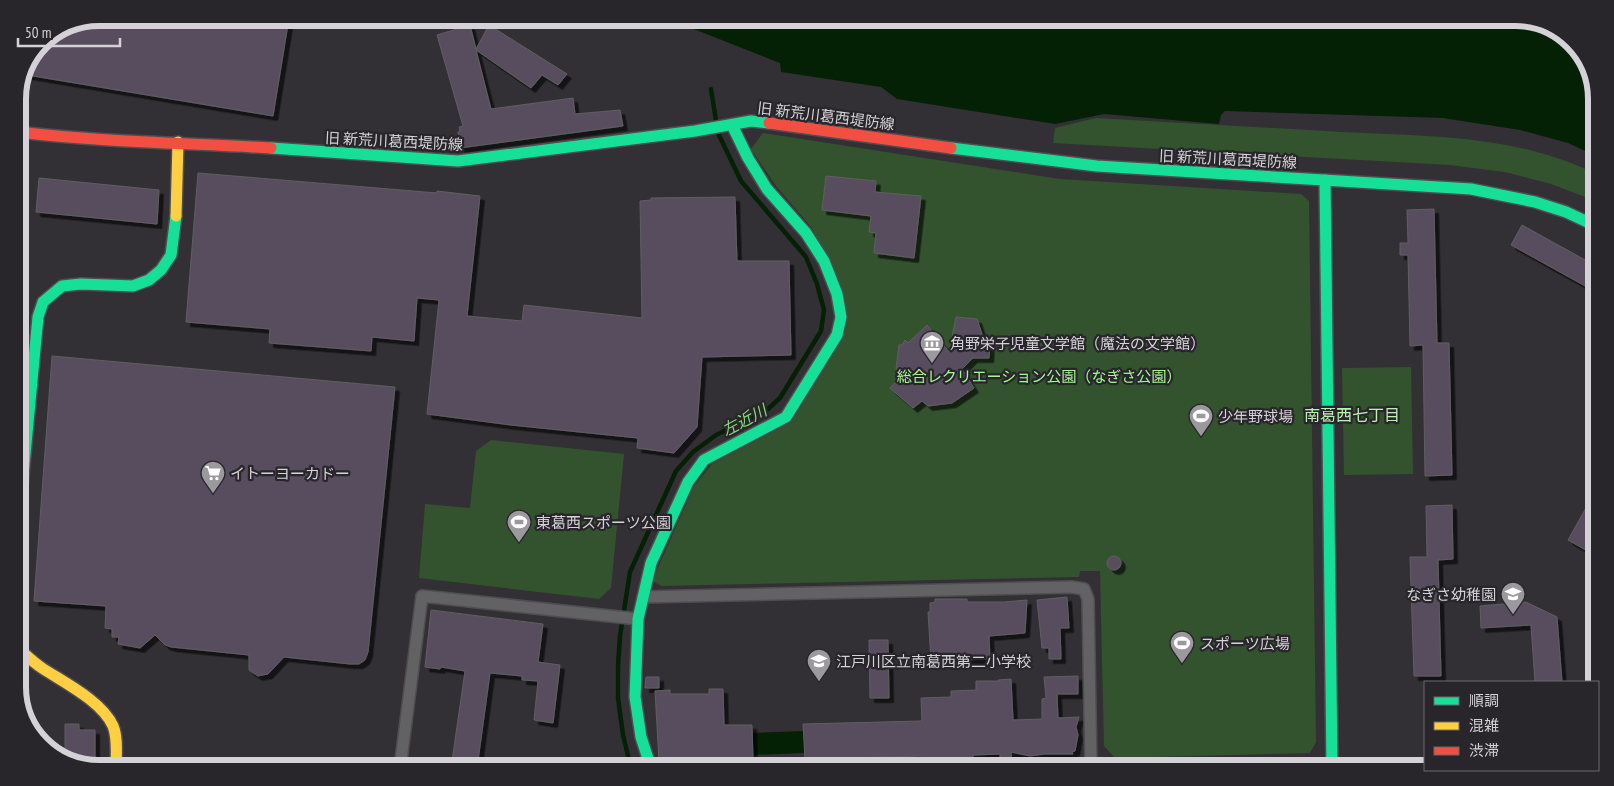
<svg xmlns="http://www.w3.org/2000/svg" width="1614" height="786" font-family="'PT Sans Narrow','Noto Sans JP',sans-serif">
	<defs>
		<filter id="shadow"><feDropShadow dx="4.5" dy="4.5" stdDeviation="0" flood-color="#0009"/></filter>
	</defs>
	<rect width="100%" height="100%" fill="#323034"/>
	<g fill="#33532e">
		<path d="M 1096,118 C 1177,123 1259,127 1341,132 C 1427,136 1518,135 1596,174 L 1596,201 L 1551,184 L 1505,172 L 1450,165 L 1053,143 L 1055,128 Z"/>
		<path d="M 763,133 L 1060,179 L 1301,194 L 1309,201 L 1316,742 L 1310,753 L 1115,758 L 1104,746 L 1100,571 L 1080,571 L 1079,577 L 662,586 L 652,581 L 694,486 L 712,464 L 791,422 L 843,338 L 812,228 L 776,186 L 751,149 Z"/>
		<path d="M 1411,367 L 1413,474 L 1344,475 L 1342,368 Z"/>
		<path d="M 491,440 L 624,454 L 611,588 L 599,599 L 419,578 L 425,504 L 470,508 L 476,451 Z"/>
	</g>
	<g fill="#042005">
		<path d="M 666,18 L 1514,18 L 1550,26 L 1583,54 L 1596,95 L 1596,156 L 1568,143 L 1520,130 L 1443,118 L 1225,111 L 1221,115 L 1219,124 L 1104,114 L 1055,124 L 897,99 L 881,87 L 781,72 L 780,63 Z"/>
		<path d="M 804,731 L 804,753 L 753,755 L 752,733 Z"/>
	</g>
	<g fill="none" stroke-linecap="round" stroke-linejoin="round">
		<path stroke="#042005" stroke-width="4.5" d="M 631,768 L 623,735 L 618,698 L 618,666 L 620,636 L 630,572 L 676,471 L 693,452 L 716,435 L 768,409 L 780,398 L 821,331 L 824,310 L 817,284 L 806,257 L 741,181 L 718,133 L 711,89"/>
	</g>
	<g fill="#584e5e" stroke="#605e61" filter="url(#shadow)">
		<path d="M 100,18 L 289,18 L 273,116 L 27,75 L 42,41 Z"/>
		<path d="M 470,25 L 476,49 L 489,25 L 567,74 L 558,85 L 542,75 L 531,88 L 476,50 L 491,109 L 573,98 L 575,114 L 620,110 L 623,126 L 460,148 L 458,132 L 460,131 L 459,127 L 463,126 L 437,35 Z"/>
		<path d="M 198,173 L 437,193 L 437,191 L 480,196 L 467,316 L 522,321 L 524,305 L 642,318 L 640,201 L 651,200 L 651,198 L 735,197 L 737,261 L 789,261 L 791,355 L 702,357 L 697,427 L 674,453 L 637,448 L 638,438 L 511,425 L 427,414 L 439,300 L 417,298 L 414,341 L 372,337 L 371,351 L 269,343 L 270,329 L 186,322 Z"/>
		<path d="M 826,176 L 876,181 L 875,192 L 921,196 L 914,258 L 874,253 L 876,233 L 869,232 L 871,216 L 822,210 Z"/>
		<path d="M 39,178 L 159,190 L 157,224 L 36,212 Z"/>
		<path d="M 1434,209 L 1437,343 L 1449,343 L 1452,475 L 1425,476 L 1423,345 L 1410,346 L 1408,255 L 1400,255 L 1400,243 L 1408,243 L 1407,210 Z"/>
		<path d="M 1522,225 L 1596,266 L 1596,292 L 1511,245 Z"/>
		<path d="M 956,317 L 977,319 L 984,340 L 990,340 L 989,358 L 973,358 L 962,369 L 974,388 L 952,403 L 928,406 L 922,401 L 913,408 L 890,388 L 902,375 L 896,369 L 899,345 L 902,345 L 905,340 L 908,343 L 927,325 L 949,352 Z"/>
		<path d="M 52,356 L 395,387 L 368,652 L 365,660 L 359,664 L 350,664 L 284,657 L 268,674 L 258,676 L 249,670 L 249,655 L 171,647 L 165,645 L 155,635 L 140,648 L 118,644 L 119,637 L 112,637 L 112,629 L 105,628 L 106,606 L 34,601 Z"/>
		<path d="M 1596,490 L 1596,544 L 1591,553 L 1568,540 Z"/>
		<path d="M 1452,505 L 1453,559 L 1438,560 L 1441,676 L 1414,676 L 1410,557 L 1427,557 L 1426,506 Z"/>
		<circle cx="1114" cy="563" r="7"/>
		<path d="M 1067,597 L 1069,628 L 1060,628 L 1061,659 L 1049,659 L 1049,648 L 1042,648 L 1037,600 Z"/>
		<path d="M 935,599 L 967,599 L 967,602 L 1004,602 L 1027,600 L 1025,633 L 989,636 L 990,659 L 931,661 L 928,612 L 930,612 L 930,603 L 935,602 Z"/>
		<path d="M 1526,602 L 1557,617 L 1562,682 L 1535,682 L 1531,625 L 1481,628 L 1480,606 Z"/>
		<path d="M 431,610 L 543,624 L 538,662 L 560,665 L 553,723 L 534,720 L 538,681 L 522,680 L 522,676 L 490,673 L 477,768 L 451,768 L 465,671 L 441,667 L 440,669 L 425,667 Z"/>
		<path d="M 869,640 L 888,640 L 889,698 L 870,698 Z"/>
		<path d="M 1078,676 L 1078,694 L 1057,694 L 1058,718 L 1079,717 L 1076,727 L 1078,735 L 1075,751 L 1072,752 L 1073,754 L 1045,754 L 1030,756 L 1011,752 L 1012,761 L 1000,762 L 1000,754 L 973,755 L 973,761 L 952,762 L 952,758 L 922,758 L 922,756 L 805,759 L 803,724 L 922,721 L 921,698 L 951,697 L 951,691 L 976,690 L 976,681 L 999,681 L 998,680 L 1011,679 L 1013,720 L 1042,719 L 1042,699 L 1046,698 L 1044,677 Z"/>
		<path d="M 646,677 L 659,677 L 659,688 L 645,688 Z"/>
		<path d="M 709,689 L 723,689 L 724,725 L 752,725 L 753,760 L 659,761 L 655,691 L 670,690 L 670,694 L 709,694 Z"/>
		<path d="M 65,724 L 79,724 L 79,730 L 95,730 L 95,760 L 65,759 Z"/>
	</g>
	<g fill="none" stroke-linecap="round" stroke-linejoin="round">
		<defs>
			<g id="street">
				<path d="M 643,597 L 1072,587 L 1084,589 L 1088,599 L 1091,768"/>
				<path d="M 400,768 L 422,596 L 638,619"/>
			</g>
			<g id="fast">
				<path d="M 271,148 L 458,161 L 695,131 L 751,121 L 769,123"/>
				<path d="M 951,148 L 1097,166 L 1471,189 L 1535,202 L 1566,212 L 1596,226"/>
				<path d="M 1325,180 L 1332,768"/>
				<path d="M 18,528 L 38,317 L 43,302 L 62,286 L 81,284 L 133,286 L 149,280 L 161,270 L 171,255 L 176,216"/>
				<path d="M 651,768 L 641,737 L 635,697 L 638,619 L 651,563 L 688,482 L 704,460 L 786,417 L 837,335 L 841,317 L 837,294 L 824,261 L 806,233 L 767,189 L 748,158 L 732,125"/>
			</g>
			<g id="slow">
				<path d="M 176,216 L 178,142"/>
				<path d="M 18,648 C 26,655 33,662 42,668 C 63,682 102,701 113,726 C 118,738 116,755 116,768"/>
			</g>
			<g id="jam">
				<path d="M 769,123 L 951,148"/>
				<path d="M 18,132 C 102,142 187,143 271,148"/>
			</g>
		</defs>
		<use href="#street" stroke="#4f4d50" stroke-width="14"/>
		<use href="#fast" stroke="#4f4d50" stroke-width="14"/>
		<use href="#slow" stroke="#4f4d50" stroke-width="14"/>
		<use href="#jam" stroke="#4f4d50" stroke-width="14"/>
		<use href="#street" stroke="#626164" stroke-width="11"/>
		<use href="#fast" stroke="#16e098" stroke-width="11"/>
		<use href="#slow" stroke="#ffcf43" stroke-width="11"/>
		<use href="#jam" stroke="#f24e42" stroke-width="11"/>
	</g>
	<defs>
		<symbol id="museum-pin" viewBox="-11 -11 22 30"><path d="M0 17L-7.5 6A9.5 9.5 0 1 1 7.5 6Z" fill="#9b999d" stroke="#28252b"/><path d="M0-6L6-3V-2H-6V-3ZM-5-1h2V3h-2ZM-1-1h2V3h-2ZM3-1h2V3H3ZM-6 4H6V6H-6Z" fill="#fff"/></symbol>
		<symbol id="stadium-pin" viewBox="-11 -11 22 30"><path d="M0 17L-7.5 6A9.5 9.5 0 1 1 7.5 6Z" fill="#9b999d" stroke="#28252b"/><path d="M0-5a6.5 5 0 1 0 0 10a6.5 5 0 1 0 0-10ZM-3.5-1.8h7v3.6h-7Z" fill="#fff"/></symbol>
		<symbol id="supermarket-pin" viewBox="-11 -11 22 30"><path d="M0 17L-7.5 6A9.5 9.5 0 1 1 7.5 6Z" fill="#9b999d" stroke="#28252b"/><path d="M-6-5.5h2.5l.6 2H6L4.5 2H-2.5L-4.4-4H-6ZM-1.5 3.2a1.3 1.3 0 1 0 .1 0ZM3 3.2a1.3 1.3 0 1 0 .1 0Z" fill="#fff"/></symbol>
		<symbol id="school-pin" viewBox="-11 -11 22 30"><path d="M0 17L-7.5 6A9.5 9.5 0 1 1 7.5 6Z" fill="#9b999d" stroke="#28252b"/><path d="M0-5L7-2L0 1L-7-2ZM-4 1L0 2.5L4 1V4Q0 6-4 4Z" fill="#fff"/></symbol>
	</defs>
	<g fill-rule="evenodd">
		<use href="#museum-pin" x="918" y="329" width="28" height="38"/>
		<use href="#stadium-pin" x="1187" y="402" width="28" height="38"/>
		<use href="#supermarket-pin" x="199" y="459" width="28" height="38"/>
		<use href="#stadium-pin" x="505" y="508" width="28" height="38"/>
		<use href="#school-pin" x="1499" y="580" width="28" height="38"/>
		<use href="#stadium-pin" x="1168" y="629" width="28" height="38"/>
		<use href="#school-pin" x="805" y="647" width="28" height="38"/>
	</g>
	<g text-anchor="middle" dominant-baseline="central" stroke-width="4.5" stroke-linejoin="round" paint-order="stroke">
		<g font-size="15" fill="#d4d2d6" stroke="#28252b">
			<text transform="translate(826 116) rotate(7)">旧 新荒川葛西堤防線</text>
			<text transform="translate(394 141) rotate(3)">旧 新荒川葛西堤防線</text>
			<text transform="translate(1228 159) rotate(3)">旧 新荒川葛西堤防線</text>
		</g>
		<g font-size="15" fill="#d4d2d6" stroke="#28252b" text-anchor="start">
			<text x="950" y="343">角野栄子児童文学館（魔法の文学館）</text>
			<text x="1218" y="416">少年野球場</text>
			<text x="230" y="473">イトーヨーカドー</text>
			<text x="536" y="522">東葛西スポーツ公園</text>
			<text x="1496" y="594" text-anchor="end">なぎさ幼稚園</text>
			<text x="1200" y="643">スポーツ広場</text>
			<text x="836" y="661">江戸川区立南葛西第二小学校</text>
		</g>
		<g font-size="15" fill="#a3f894" stroke="#28252b">
			<text x="1039" y="376">総合レクリエーション公園（なぎさ公園）</text>
		</g>
		<g font-size="16" fill="#bbf1b2" stroke="#28252b">
			<text x="1352" y="415">南葛西七丁目</text>
		</g>
		<g font-size="16" font-style="italic" fill="#86da78" stroke="#28252b">
			<text transform="translate(744 420) rotate(-28)">左近川</text>
		</g>
	</g>
	<path d="M0 0H1614V786H0ZM99 26H1515A73 73 0 0 1 1588 99V687A73 73 0 0 1 1515 760H99A73 73 0 0 1 26 687V99A73 73 0 0 1 99 26Z" fill="#28252b" fill-rule="evenodd"/>
	<path fill="none" stroke="#d4d2d6" stroke-width="6" d="M99 26H1515A73 73 0 0 1 1588 99V687A73 73 0 0 1 1515 760H99A73 73 0 0 1 26 687V99A73 73 0 0 1 99 26Z"/>
	<rect x="1424" y="681" width="175" height="90" fill="#28252b" stroke="#6d6a6f"/>
	<rect x="1434" y="697" width="25" height="8" fill="#16e098" stroke="#6d6a6f"/>
	<text x="1469" y="706" font-size="15" fill="#d4d2d6">順調</text>
	<rect x="1434" y="722" width="25" height="8" fill="#ffcf43" stroke="#6d6a6f"/>
	<text x="1469" y="731" font-size="15" fill="#d4d2d6">混雑</text>
	<rect x="1434" y="747" width="25" height="8" fill="#f24e42" stroke="#6d6a6f"/>
	<text x="1469" y="756" font-size="15" fill="#d4d2d6">渋滞</text>
	<path d="M18 38v8h102v-8" fill="none" stroke="#d4d2d6" stroke-width="2.5"/>
	<text x="25" y="38" font-size="15" fill="#d4d2d6" stroke="#28252b" stroke-width="4" paint-order="stroke">50 m</text>
</svg>
